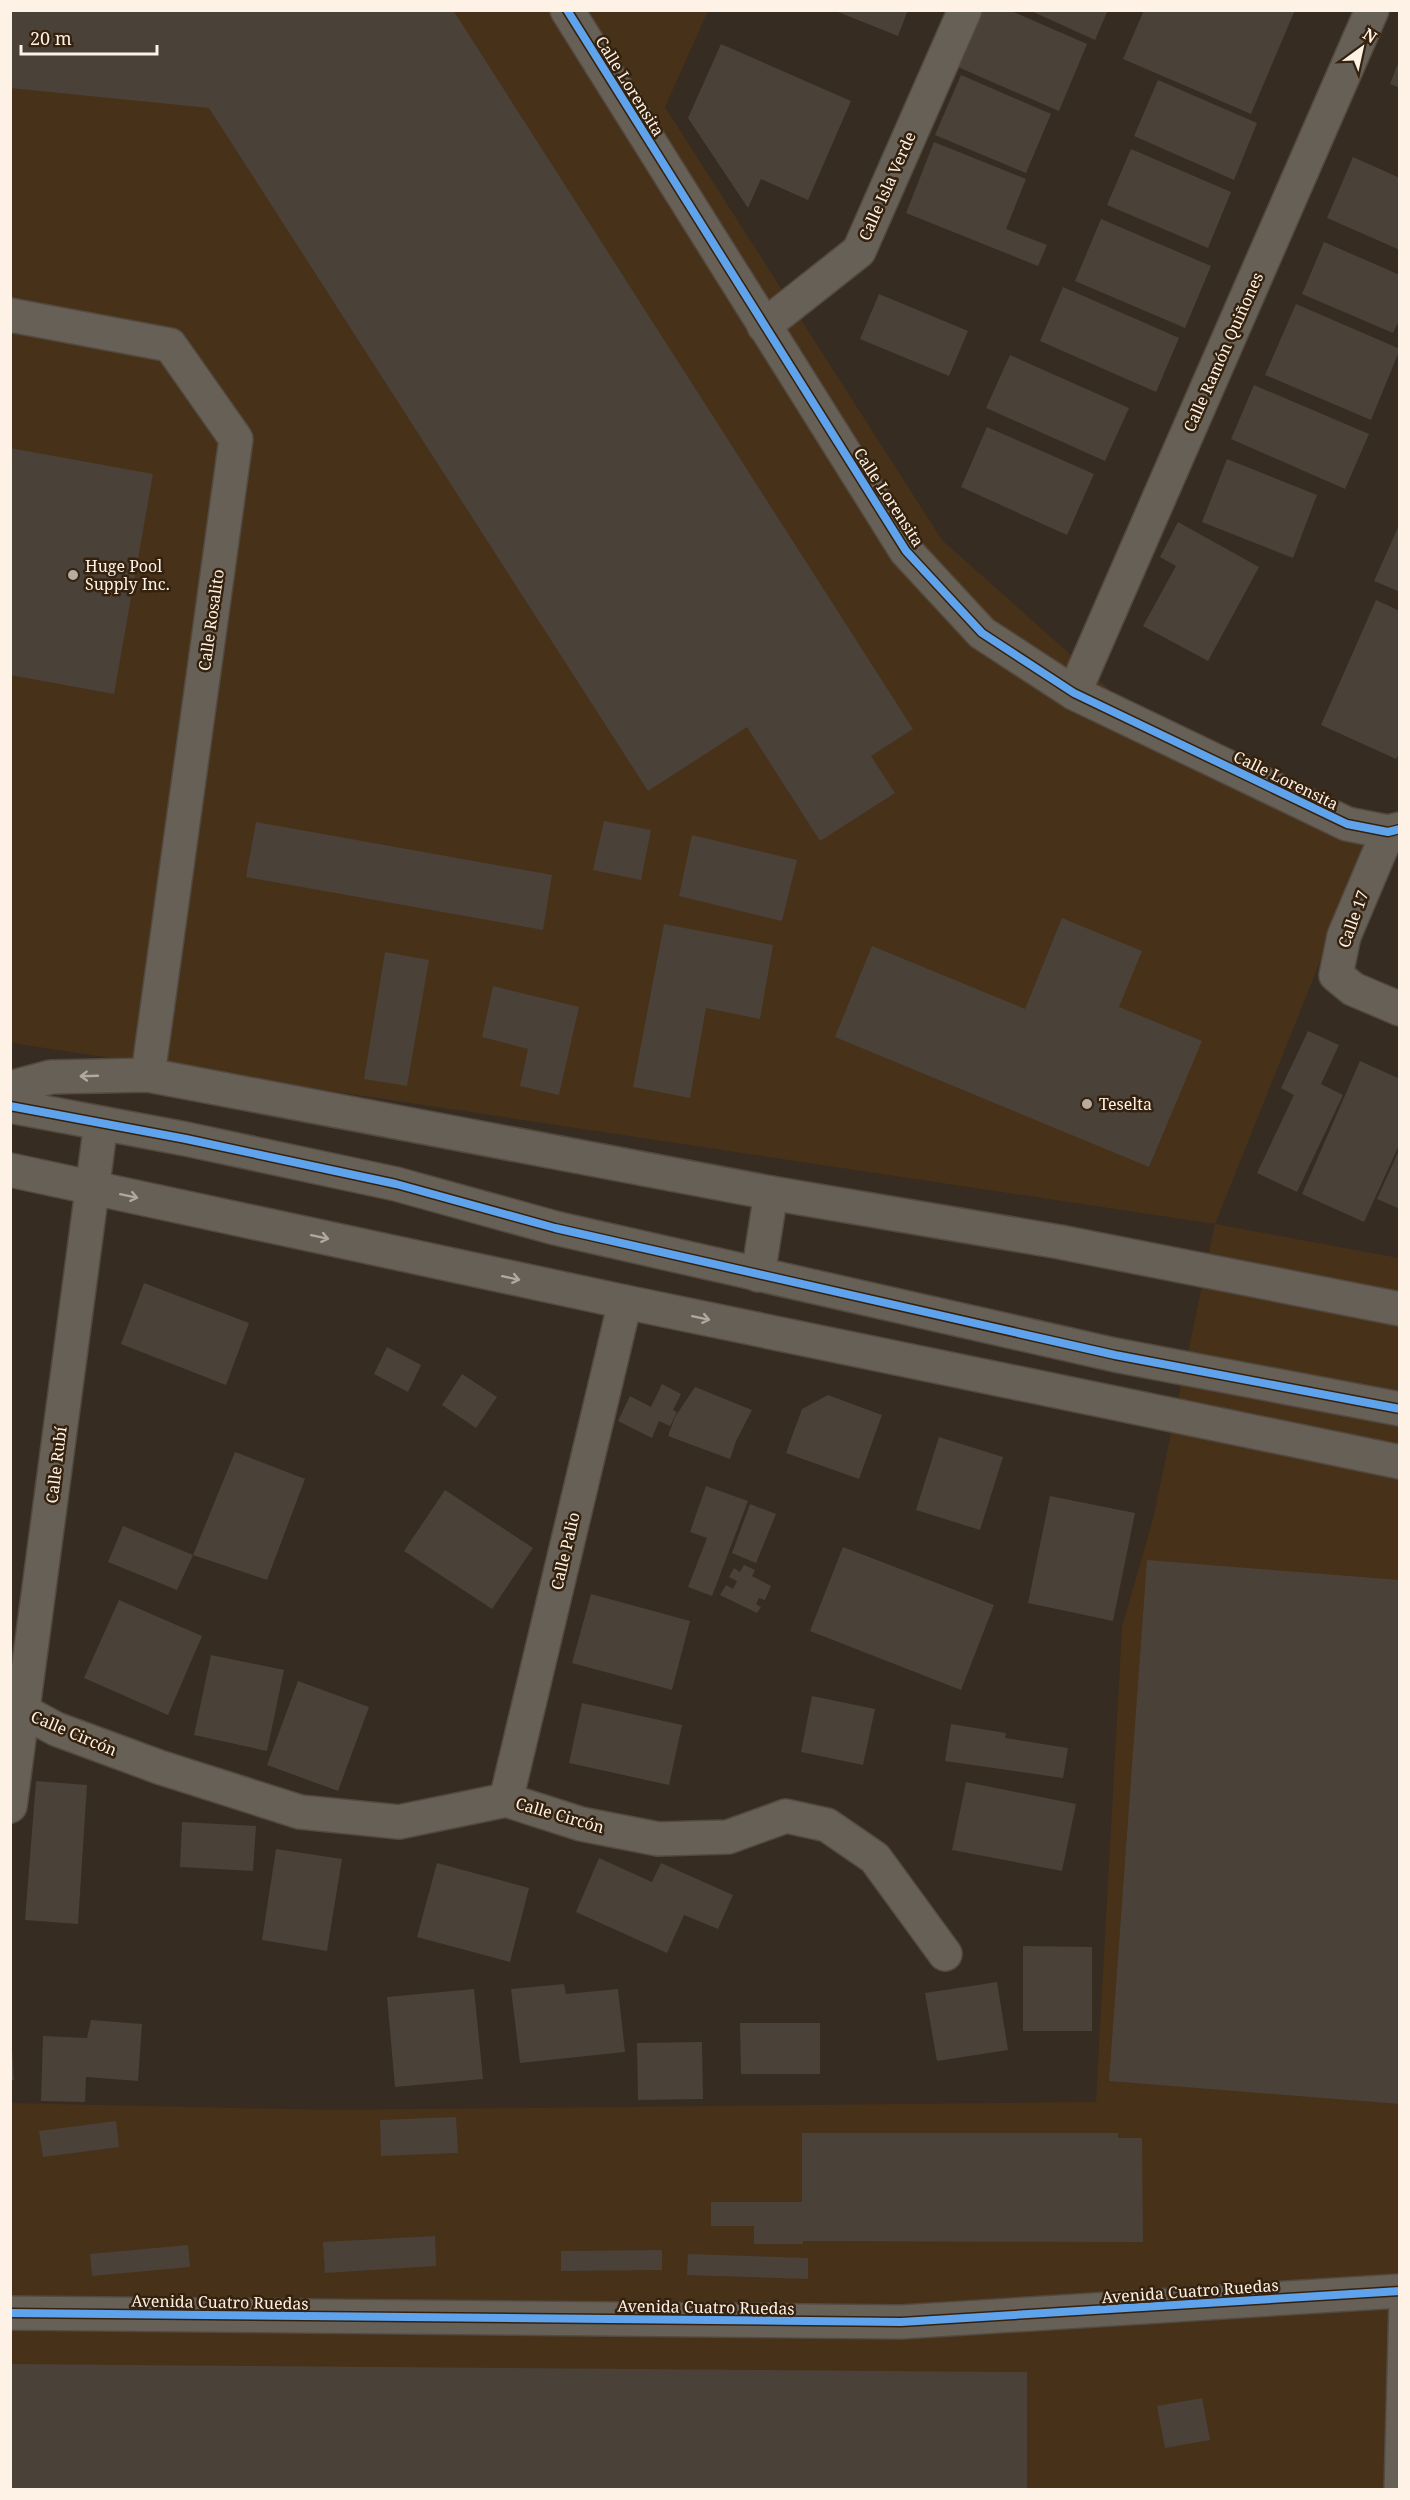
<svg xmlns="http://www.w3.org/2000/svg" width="1410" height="2500" font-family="'Noto Serif',serif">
	<rect width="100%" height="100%" fill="#362c21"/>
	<path fill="#473119" d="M 11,11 L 708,11 L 665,107 L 942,540 L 1129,707 L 1378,817 L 1215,1224 L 1399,1258 L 1399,2489 L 11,2489 L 11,2103 L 330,2110 L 1096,2102 L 1122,1627 L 1153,1519 L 1215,1224 L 11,1043 Z"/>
	<g fill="#4a4138">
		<path d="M 10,10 L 453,10 L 913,729 L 871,756 L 895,793 L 820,841 L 747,727 L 648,791 L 209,108 L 10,88 Z"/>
		<path d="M 833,10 L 908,10 L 898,36 Z"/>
		<path d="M 982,10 L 1009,10 L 1087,44 L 1059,111 L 958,67 Z"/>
		<path d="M 1029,10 L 1108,10 L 1095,40 Z"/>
		<path d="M 1144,10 L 1295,10 L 1251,114 L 1123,59 Z"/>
		<path d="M 721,44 L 851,101 L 808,200 L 761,179 L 748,208 L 688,118 Z"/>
		<path d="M 1399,61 L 1400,61 L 1400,88 L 1390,84 Z"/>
		<path d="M 961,75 L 1051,114 L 1026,173 L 935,135 Z"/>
		<path d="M 1158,80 L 1257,123 L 1234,180 L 1134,136 Z"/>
		<path d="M 934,142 L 1026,179 L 1006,229 L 1047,245 L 1038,266 L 906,213 Z"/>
		<path d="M 1131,149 L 1231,192 L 1208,248 L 1107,205 Z"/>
		<path d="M 1353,157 L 1400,178 L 1400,250 L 1327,218 Z"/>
		<path d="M 1101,219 L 1211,266 L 1185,328 L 1075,281 Z"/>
		<path d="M 1324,242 L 1400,275 L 1400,319 L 1393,333 L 1302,294 Z"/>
		<path d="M 1063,287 L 1179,338 L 1156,392 L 1040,341 Z"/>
		<path d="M 879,294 L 968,331 L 949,376 L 860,339 Z"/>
		<path d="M 1296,304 L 1400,349 L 1371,420 L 1265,375 Z"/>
		<path d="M 1010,355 L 1129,408 L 1105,461 L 986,408 Z"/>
		<path d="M 1254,385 L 1369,434 L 1345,489 L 1231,439 Z"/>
		<path d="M 987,427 L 1094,474 L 1067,535 L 961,487 Z"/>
		<path d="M 10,448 L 153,474 L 114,694 L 10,675 Z"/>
		<path d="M 1227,459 L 1317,495 L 1293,558 L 1202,522 Z"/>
		<path d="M 1178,522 L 1259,567 L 1208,661 L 1143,626 L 1176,566 L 1160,557 Z"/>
		<path d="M 1400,523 L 1400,592 L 1374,581 Z"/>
		<path d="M 1376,600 L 1400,611 L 1400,752 L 1396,759 L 1321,725 Z"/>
		<path d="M 604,821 L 651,830 L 641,880 L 593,870 Z"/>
		<path d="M 256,822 L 552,875 L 543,930 L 246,877 Z"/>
		<path d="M 692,835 L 797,860 L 782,921 L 679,896 Z"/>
		<path d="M 1062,918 L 1142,951 L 1119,1007 L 1202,1041 L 1149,1167 L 835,1037 L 872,946 L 1025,1009 Z"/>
		<path d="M 664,924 L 773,945 L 760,1019 L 706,1008 L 690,1098 L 633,1087 Z"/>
		<path d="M 385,952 L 429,960 L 407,1086 L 364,1079 Z"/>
		<path d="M 493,986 L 579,1007 L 559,1095 L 520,1086 L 528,1049 L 482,1037 Z"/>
		<path d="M 1308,1031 L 1339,1045 L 1321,1084 L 1343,1095 L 1297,1192 L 1257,1173 L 1294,1095 L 1281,1088 Z"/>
		<path d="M 1360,1061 L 1400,1079 L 1400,1143 L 1364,1222 L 1302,1194 Z"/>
		<path d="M 1400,1148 L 1400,1209 L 1377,1199 Z"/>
		<path d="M 144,1283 L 249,1323 L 226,1385 L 121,1344 Z"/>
		<path d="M 387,1347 L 421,1365 L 408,1392 L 374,1374 Z"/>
		<path d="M 462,1374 L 497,1397 L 476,1428 L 442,1405 Z"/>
		<path d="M 662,1384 L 681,1394 L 673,1410 L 677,1412 L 670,1426 L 659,1421 L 652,1438 L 618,1421 L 630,1396 L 651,1407 Z"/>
		<path d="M 695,1387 L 752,1410 L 736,1441 L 730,1459 L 668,1436 L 675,1417 Z"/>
		<path d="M 828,1395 L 882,1415 L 859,1479 L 786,1453 L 802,1409 Z"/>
		<path d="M 939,1437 L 1003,1457 L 980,1530 L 916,1510 Z"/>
		<path d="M 235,1452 L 305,1479 L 267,1580 L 193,1555 Z"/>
		<path d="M 706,1486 L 748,1501 L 712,1596 L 688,1587 L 707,1538 L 690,1532 Z"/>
		<path d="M 445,1490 L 533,1548 L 492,1609 L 404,1551 Z"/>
		<path d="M 1050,1496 L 1135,1513 L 1113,1621 L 1028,1603 Z"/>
		<path d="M 750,1504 L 776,1514 L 756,1563 L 732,1553 Z"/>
		<path d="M 123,1526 L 193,1555 L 177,1590 L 108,1562 Z"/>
		<path d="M 843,1547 L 994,1605 L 961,1690 L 810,1631 Z"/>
		<path d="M 1147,1560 L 1400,1580 L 1400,2104 L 1109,2081 Z"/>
		<path d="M 744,1565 L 755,1570 L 752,1576 L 771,1586 L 765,1600 L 759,1598 L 756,1604 L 761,1607 L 757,1613 L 720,1595 L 726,1585 L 733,1589 L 737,1581 L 729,1577 L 734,1568 L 740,1572 Z"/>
		<path d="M 591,1594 L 690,1621 L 672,1690 L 572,1663 Z"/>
		<path d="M 119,1600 L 202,1636 L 168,1715 L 84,1678 Z"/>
		<path d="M 211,1655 L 284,1670 L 267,1751 L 194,1735 Z"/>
		<path d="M 298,1681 L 369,1707 L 338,1791 L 267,1765 Z"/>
		<path d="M 812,1696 L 875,1709 L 863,1765 L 801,1752 Z"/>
		<path d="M 582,1703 L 682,1725 L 669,1785 L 569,1763 Z"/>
		<path d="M 951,1724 L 1006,1733 L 1005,1738 L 1068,1748 L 1063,1778 L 945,1761 Z"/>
		<path d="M 36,1781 L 87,1785 L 78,1924 L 25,1920 Z"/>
		<path d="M 966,1782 L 1076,1804 L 1062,1871 L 952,1850 Z"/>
		<path d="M 182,1822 L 256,1826 L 253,1871 L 180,1867 Z"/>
		<path d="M 276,1849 L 342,1859 L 327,1951 L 262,1940 Z"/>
		<path d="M 599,1858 L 652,1882 L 661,1863 L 733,1895 L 718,1929 L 684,1915 L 667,1953 L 576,1912 Z"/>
		<path d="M 437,1863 L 529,1888 L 510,1962 L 417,1937 Z"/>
		<path d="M 1023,1946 L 1092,1947 L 1092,2031 L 1023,2031 Z"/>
		<path d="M 997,1982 L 1008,2050 L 937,2061 L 925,1993 Z"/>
		<path d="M 564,1984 L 566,1994 L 618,1989 L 625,2052 L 520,2063 L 511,1989 Z"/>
		<path d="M 474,1989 L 483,2079 L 395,2087 L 387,1997 Z"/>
		<path d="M 91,2020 L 142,2024 L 138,2081 L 86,2077 L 85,2102 L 41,2101 L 43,2036 L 87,2038 Z"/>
		<path d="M 740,2023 L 820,2023 L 820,2074 L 741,2074 Z"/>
		<path d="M 702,2042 L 703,2099 L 638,2100 L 637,2043 Z"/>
		<path d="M 10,2048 L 12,2048 L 14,2080 L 10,2081 Z"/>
		<path d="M 456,2117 L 458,2153 L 381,2156 L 380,2120 Z"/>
		<path d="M 116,2121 L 119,2147 L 43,2157 L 39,2131 Z"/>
		<path d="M 802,2133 L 1118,2133 L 1118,2138 L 1142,2138 L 1143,2242 L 803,2241 L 803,2244 L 754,2244 L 754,2226 L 711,2226 L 711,2202 L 802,2202 Z"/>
		<path d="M 435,2236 L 436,2266 L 325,2273 L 323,2242 Z"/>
		<path d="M 188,2245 L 190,2267 L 92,2276 L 90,2254 Z"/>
		<path d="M 662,2250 L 662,2270 L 561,2271 L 561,2251 Z"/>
		<path d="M 688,2254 L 808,2258 L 808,2279 L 687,2275 Z"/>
		<path d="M 10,2364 L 1027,2372 L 1027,2490 L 10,2490 Z"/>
		<path d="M 1202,2398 L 1210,2440 L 1165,2448 L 1157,2406 Z"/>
	</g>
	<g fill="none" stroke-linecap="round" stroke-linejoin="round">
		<defs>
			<path id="service" d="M 1395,2490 L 1400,2300"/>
			<g id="minor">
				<path d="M 567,10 L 906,551 L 982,633 L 1074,693 L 1347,824 L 1388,832 L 1400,829"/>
				<path d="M 10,315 L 170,345 L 236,439 L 148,1075"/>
				<path d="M 764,326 L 859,251 L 965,10"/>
				<path d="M 1074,693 L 1372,10"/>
				<path d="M 1388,832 L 1344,936 L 1336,975 L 1353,989 L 1400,1009"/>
				<path d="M 10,1088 L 51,1077 L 148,1075 L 771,1193 L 1060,1242 L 1400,1309"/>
				<path d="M 758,1275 L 771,1193"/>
				<path d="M 23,1711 L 56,1729 L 159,1767 L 300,1812 L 399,1822 L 506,1800 L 581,1824 L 658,1839 L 728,1837 L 786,1816 L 827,1825 L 875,1858 L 945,1954"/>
				<path d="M 506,1800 L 625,1302"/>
				<path d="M 10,1806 L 101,1123"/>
				<path d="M 10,2313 L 901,2322 L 1400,2291"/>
			</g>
			<g id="tertiary">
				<path d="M 10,1106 L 186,1139 L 396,1184 L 555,1228 L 1115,1355 L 1400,1409"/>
				<path d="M 10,1170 L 625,1302 L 1400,1462"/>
			</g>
		</defs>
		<use href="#service" stroke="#52493f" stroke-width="24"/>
		<use href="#minor" stroke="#52493f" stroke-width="36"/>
		<use href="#tertiary" stroke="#52493f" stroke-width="36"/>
		<use href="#service" stroke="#676057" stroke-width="21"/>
		<use href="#minor" stroke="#676057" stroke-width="33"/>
		<use href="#tertiary" stroke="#676057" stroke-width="33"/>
		<defs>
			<g id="cycleway">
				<path d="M 567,10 L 906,551 L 982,633 L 1074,693 L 1347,824 L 1388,832 L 1400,829"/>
				<path d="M 10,1106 L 186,1139 L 396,1184 L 555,1228 L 1115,1355 L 1400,1409"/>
				<path d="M 10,2313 L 901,2322 L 1400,2291"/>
			</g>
		</defs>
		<use href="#cycleway" stroke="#34220e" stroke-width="11"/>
		<use href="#cycleway" stroke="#60a3ed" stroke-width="8"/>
	</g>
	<defs><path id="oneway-shaft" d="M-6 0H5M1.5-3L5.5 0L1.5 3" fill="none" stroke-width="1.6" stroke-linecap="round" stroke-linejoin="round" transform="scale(1.5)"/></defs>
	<g stroke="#b2a89e">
		<use href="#oneway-shaft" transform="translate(89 1076) rotate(178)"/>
		<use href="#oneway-shaft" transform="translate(129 1196) rotate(12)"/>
		<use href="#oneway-shaft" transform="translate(320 1237) rotate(12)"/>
		<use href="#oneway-shaft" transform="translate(511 1278) rotate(12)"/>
		<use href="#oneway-shaft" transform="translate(701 1318) rotate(12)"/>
	</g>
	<g fill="#b8aca0" stroke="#34220e" stroke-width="2">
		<circle cx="73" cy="575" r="6"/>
		<circle cx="1087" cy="1104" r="6"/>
	</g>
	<g text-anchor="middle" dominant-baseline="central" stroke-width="5" stroke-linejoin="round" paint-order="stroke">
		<g font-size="16" fill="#fef1e5" stroke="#34220e">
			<text transform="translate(630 86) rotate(58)">Calle Lorensita</text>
			<text transform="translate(887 186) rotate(-66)">Calle Isla Verde</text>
			<text transform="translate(1223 352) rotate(-66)">Calle Ramón Quiñones</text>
			<text transform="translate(889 497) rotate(57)">Calle Lorensita</text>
			<text transform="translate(211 620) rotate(-82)">Calle Rosalito</text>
			<text transform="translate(1286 780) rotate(26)">Calle Lorensita</text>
			<text transform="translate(1353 919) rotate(-70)">Calle 17</text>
			<text transform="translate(56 1465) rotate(-83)">Calle Rubí</text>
			<text transform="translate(565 1551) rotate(-77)">Calle Palio</text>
			<text transform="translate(74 1733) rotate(23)">Calle Circón</text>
			<text transform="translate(560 1815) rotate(16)">Calle Circón</text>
			<text transform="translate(1190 2291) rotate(-4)">Avenida Cuatro Ruedas</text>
			<text transform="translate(220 2302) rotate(1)">Avenida Cuatro Ruedas</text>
			<text transform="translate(706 2307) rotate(1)">Avenida Cuatro Ruedas</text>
		</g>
		<g font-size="16" fill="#fef1e5" stroke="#34220e" text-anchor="start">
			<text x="85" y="566">Huge Pool<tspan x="85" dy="18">Supply Inc.</tspan></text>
			<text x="1099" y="1104">Teselta</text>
		</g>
	</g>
	<rect width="1410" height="2500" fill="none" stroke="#fef1e5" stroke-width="24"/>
	<g transform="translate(1362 48) rotate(33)" stroke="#34220e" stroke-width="4.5" paint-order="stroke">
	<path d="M0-4.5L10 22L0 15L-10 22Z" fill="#fef1e5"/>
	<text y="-9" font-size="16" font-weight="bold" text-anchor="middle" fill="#fef1e5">N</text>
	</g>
	<path d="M21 45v9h136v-9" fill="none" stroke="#fef1e5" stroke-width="3"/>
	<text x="30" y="45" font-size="18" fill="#fef1e5" stroke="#34220e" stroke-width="4.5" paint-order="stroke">20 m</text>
</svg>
